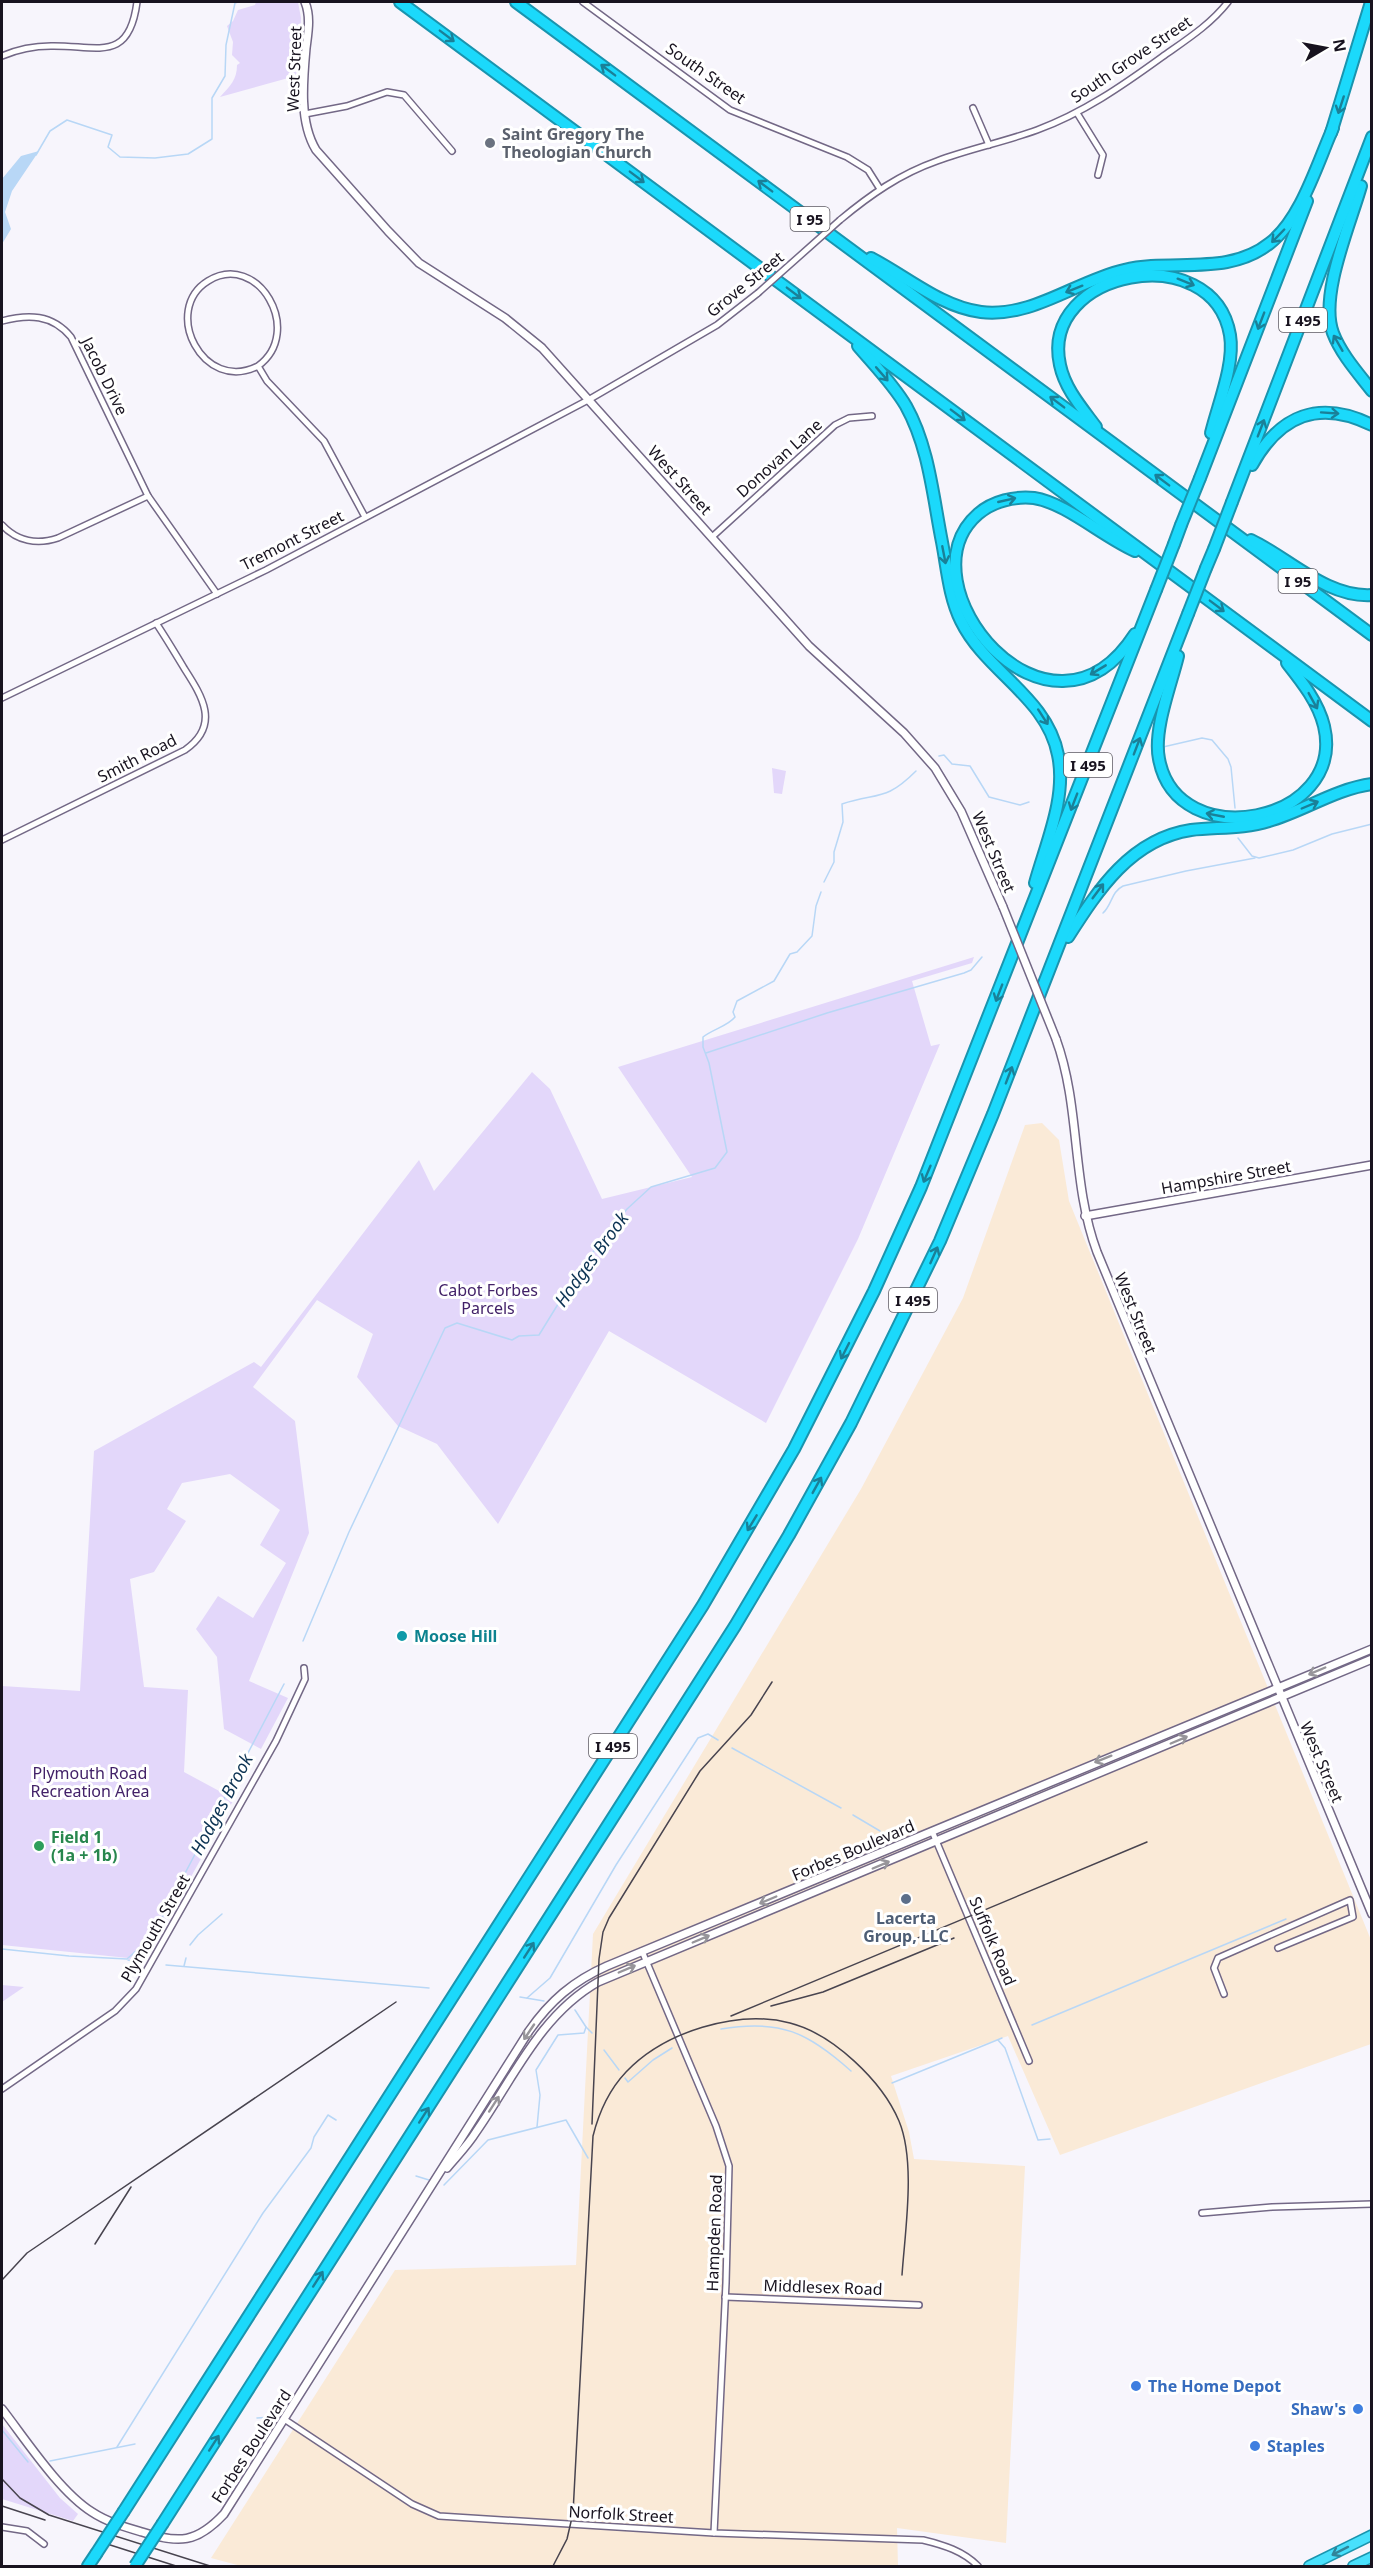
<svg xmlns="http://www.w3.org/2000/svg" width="1373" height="2568" font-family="'Noto Sans',sans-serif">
	<rect width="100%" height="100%" fill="#f7f5fc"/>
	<path fill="#faead7" d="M 1042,1123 L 1059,1140 L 1069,1201 L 1371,1940 L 1371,2044 L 1060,2155 L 1008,2036 L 891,2076 L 909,2132 L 914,2159 L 1025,2166 L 1006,2543 L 897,2528 L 898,2566 L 241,2566 L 211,2558 L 395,2270 L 576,2265 L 593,1934 L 861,1489 L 963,1298 L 1025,1125 Z"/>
	<g fill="#e3d7fa">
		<path d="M 256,2 L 298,2 L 301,18 L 299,75 L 220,97 C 230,86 237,80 237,65 L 240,63 L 232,55 L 233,42 L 227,26 L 233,21 L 238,10 L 255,5 Z"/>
		<path d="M 772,768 L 786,771 L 782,794 L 774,793 Z"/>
		<path d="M 974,957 L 972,963 L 912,981 L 931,1046 L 940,1044 L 858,1239 L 766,1423 L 609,1331 L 498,1524 L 437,1444 L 398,1426 L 357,1377 L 373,1334 L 317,1300 L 253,1387 L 295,1421 L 309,1533 L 249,1681 L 288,1698 L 261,1749 L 224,1729 L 217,1657 L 196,1629 L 218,1596 L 253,1618 L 286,1563 L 260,1545 L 280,1510 L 230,1474 L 182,1483 L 167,1509 L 186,1521 L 154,1572 L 130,1579 L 144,1687 L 188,1690 L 184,1772 L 234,1799 L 139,1971 L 128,1958 L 2,1945 L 2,1686 L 80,1691 L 94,1451 L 254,1362 L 261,1367 L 419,1160 L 434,1191 L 532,1072 L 550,1089 L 602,1199 L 692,1177 L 618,1067 Z"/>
		<path d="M 2,1985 L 24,1987 L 2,2002 Z"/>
		<path d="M 2,2424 L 60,2498 L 78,2514 L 73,2521 L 2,2499 Z"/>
	</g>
	<path fill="#b8d7f6" d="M 39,151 L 12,191 L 5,212 L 11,229 L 2,244 L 2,179 L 21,156 Z"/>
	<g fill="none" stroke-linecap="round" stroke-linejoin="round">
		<g stroke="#b8d7f6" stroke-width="1.5">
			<path d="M 36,155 L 50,131 L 67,120 L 112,135 L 108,147 L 120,157 L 155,158 L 188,154 L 212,139 L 212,98 L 225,76 L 226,45 L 235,3 L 238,2"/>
			<path d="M 1163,747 L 1202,738 L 1212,740 L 1228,759 L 1231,767 L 1235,808"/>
			<path d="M 939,756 L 944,755 L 952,764 L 970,766 L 989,797 L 1020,805 L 1029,802"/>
			<path d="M 1238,838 L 1252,856 L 1259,858 L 1293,850 L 1332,834 L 1372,824"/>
			<path d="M 824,882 L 834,862 L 834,852 L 843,822 L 842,804 C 878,792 885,802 916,771"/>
			<path d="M 1103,913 C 1112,905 1111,892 1123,886 L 1186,871 L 1255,858"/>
			<path d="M 706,1053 L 827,1013 L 964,973 L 971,970 L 982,957"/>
			<path d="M 303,1641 L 349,1532 L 445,1328 L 457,1323 L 512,1340 L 519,1336 L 539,1335 L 579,1270 L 627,1209 L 651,1187 L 715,1168 L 727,1152 L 709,1063 L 703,1047 L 703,1037 C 713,1029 728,1026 735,1017 L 733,1012 L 737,1001 L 774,981 L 790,954 L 797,952 L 812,936 L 816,906 L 821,892"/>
			<path d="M 732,1748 L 841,1808"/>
			<path d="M 853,1815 L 880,1831"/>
			<path d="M 158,1925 L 284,1684"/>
			<path d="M 190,1945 L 198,1935 L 222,1914"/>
			<path d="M 2,1949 L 69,1956 L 127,1959 L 147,1941"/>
			<path d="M 128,1960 L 141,1964"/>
			<path d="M 166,1965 L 429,1988"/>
			<path d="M 184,1966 L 186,1958"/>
			<path d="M 520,1997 L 544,2001"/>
			<path d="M 527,1998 L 550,1978 L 616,1865 L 698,1738 L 708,1734 L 718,1740"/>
			<path d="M 1032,2025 L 1286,1919"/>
			<path d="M 586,2027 L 592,2033"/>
			<path d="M 721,2029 C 780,2019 807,2032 851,2071"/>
			<path d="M 998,2040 L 1005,2048 L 1038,2140 L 1050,2139"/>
			<path d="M 604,2050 L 619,2070"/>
			<path d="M 625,2078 L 628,2082 L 653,2060 L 672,2048"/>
			<path d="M 892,2083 L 1002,2038"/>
			<path d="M 537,2127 L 540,2095 L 536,2070 L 558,2035 L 584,2033 L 586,2027 L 575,2010"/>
			<path d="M 416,2176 L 429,2180"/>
			<path d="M 444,2185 L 488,2140 L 566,2120 L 588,2158"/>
			<path d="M 257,2418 L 273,2417"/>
			<path d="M 2,2430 L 28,2462"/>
			<path d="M 117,2447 L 263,2213 L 311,2148 L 314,2137 L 328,2115 L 336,2120"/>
			<path d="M 50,2461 L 135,2444"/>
		</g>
		<defs>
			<g id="minor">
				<path d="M 583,2 L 730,110 L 847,157 L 868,170 L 880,189"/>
				<path d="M 2,56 C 16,50 35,46 51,46 C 97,45 129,64 137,2"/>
				<path d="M 973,108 L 989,145"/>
				<path d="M 1077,113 L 1103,155 L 1098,175"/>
				<path d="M 305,114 L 347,106 L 387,92 L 404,95 L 452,151"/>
				<path d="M 840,220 C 870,195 900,174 937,161 C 969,149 1004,142 1037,130 C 1083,113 1122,86 1162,57 C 1186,40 1210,25 1228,2"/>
				<path d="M 2,321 C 28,314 52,314 71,337 L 148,496 L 217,594"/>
				<path d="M 258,366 C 203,394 161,310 208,281 C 258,250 305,332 258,366 L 267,381 L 324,441 L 365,517"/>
				<path d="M 2,525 C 17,541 37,545 58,538 L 148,496"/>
				<path d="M 712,537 L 835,425 L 849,418 L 872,416"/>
				<path d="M 2,698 L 266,570 L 590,399 L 717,325 L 758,293"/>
				<path d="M 2,840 L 185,750 C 221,725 202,696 184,668 C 175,653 166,638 156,623"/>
				<path d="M 932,1831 L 1029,2061"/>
				<path d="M 642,1951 L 716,2126 L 729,2166 L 726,2283 L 714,2533"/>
				<path d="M 1224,1994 L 1214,1968 L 1218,1958 L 1350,1900 L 1353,1917 L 1278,1948"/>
				<path d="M 2,2089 L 115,2011 L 136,1989 L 276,1741 L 305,1679 L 304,1668"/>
				<path d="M 1202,2213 L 1272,2207 L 1372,2204"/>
				<path d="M 725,2297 L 919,2305"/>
				<path d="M 284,2419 L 412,2504 L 439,2516 L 714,2533 L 923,2540 C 944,2545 963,2551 978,2566"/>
				<path d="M 2,2527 L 27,2531 L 44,2544"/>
			</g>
			<g id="tertiary">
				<path d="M 305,2 C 311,17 308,32 306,48 C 303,81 299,122 316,150 L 388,231 L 419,263 L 505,318 L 542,348 L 809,646 L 904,733 L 935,768 L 961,811 L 1003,907"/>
				<path d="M 1056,1039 C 1081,1108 1071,1182 1097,1252 L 1372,1914"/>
				<path d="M 1085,1216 L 1372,1165"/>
				<path d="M 447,2168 C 457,2156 468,2145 476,2132 C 513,2079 540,2015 598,1982 L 1372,1659"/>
				<path d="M 2,2409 C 26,2440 59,2491 92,2512 C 107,2522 125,2527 142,2532 C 179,2544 197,2543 224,2514 L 529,2031 C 550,2001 573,1981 607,1966 L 1372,1649"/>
			</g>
			<g id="trunk">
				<path d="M 1309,2566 L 1372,2535"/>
				<path d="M 1353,2566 L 1372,2557"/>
			</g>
			<g id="motorway">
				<path d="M 400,2 L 1372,721"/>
				<path d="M 516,2 L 1372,635"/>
				<path d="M 1331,133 L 1371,2"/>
				<path d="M 1361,186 C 1350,225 1319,296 1333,333 C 1341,354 1358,373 1372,391"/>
				<path d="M 871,258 C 906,276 941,307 981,312 C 1033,318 1076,281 1124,270 C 1172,258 1228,277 1270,243 C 1301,219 1317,164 1333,128"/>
				<path d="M 858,346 C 875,366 893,384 906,406 C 929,447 933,497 942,542 C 947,568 949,597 961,621 C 986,672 1047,697 1058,755 C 1067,797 1046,843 1035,883"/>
				<path d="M 1096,427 C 1082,408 1065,389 1060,365 C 1039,270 1213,237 1230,335 C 1235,364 1218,404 1211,433"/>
				<path d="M 1252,465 C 1280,415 1319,399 1372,425"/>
				<path d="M 1200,478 L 1307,201"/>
				<path d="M 1232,502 L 1372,137"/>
				<path d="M 1251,540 C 1289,558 1327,598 1372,595"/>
				<path d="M 1174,544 L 1181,525"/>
				<path d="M 1206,568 L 1214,549"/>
				<path d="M 1135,634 C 1049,767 898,583 978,514 C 993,501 1015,496 1034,498 C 1066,503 1103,537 1135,551"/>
				<path d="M 1178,656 C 1171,685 1153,730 1159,759 C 1177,856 1347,823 1324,726 C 1318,702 1302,682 1287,663"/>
				<path d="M 1068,937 C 1098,890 1131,839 1191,830 C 1217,827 1244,829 1269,821 C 1304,811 1335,789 1372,784"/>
				<path d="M 124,2511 L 703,1605 L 794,1449 L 874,1291 L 921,1187 L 1156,590"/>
				<path d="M 163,2523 L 735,1626 L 789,1535 L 851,1423 L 940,1241 L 993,1114 L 1188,614"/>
				<path d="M 88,2566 L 96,2554"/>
			</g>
		</defs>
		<use href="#minor" stroke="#736886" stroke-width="8"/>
		<use href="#tertiary" stroke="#736886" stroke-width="10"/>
		<use href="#trunk" stroke="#1a94ae" stroke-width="12"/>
		<use href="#motorway" stroke="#1a94ae" stroke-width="14"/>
		<use href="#minor" stroke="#fff" stroke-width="5"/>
		<use href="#tertiary" stroke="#fff" stroke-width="7"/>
		<use href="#trunk" stroke="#48e0fc" stroke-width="9"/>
		<use href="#motorway" stroke="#1bd9fb" stroke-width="10"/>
		<g stroke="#48444f" stroke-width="1.5">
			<path d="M 771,2006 L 823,1992 L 954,1938"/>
			<path d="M 731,2016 L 1147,1842"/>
			<path d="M 592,2124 L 599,1959 L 603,1932 L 609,1918 L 700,1771 L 751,1715 L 772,1682"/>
			<path d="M 95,2244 L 131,2187"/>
			<path d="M 2,2280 L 27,2253 L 396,2002"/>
			<path d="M 2,2479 L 20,2498 L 49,2515 L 210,2566"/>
			<path d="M 2,2506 L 45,2520"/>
			<path d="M 104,2543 L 176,2566"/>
			<path d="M 553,2566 L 567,2539 L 573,2513 L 593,2136 C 599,2112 609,2090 626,2072 C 664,2032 737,2009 790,2023 C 833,2034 882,2081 899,2121 C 916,2162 905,2231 902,2275"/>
		</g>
		<defs>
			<path id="minor-bridge" d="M 758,293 L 840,220"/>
			<path id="tertiary-bridge" d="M 1003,907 L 1056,1039"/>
			<g id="motorway-bridge">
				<path d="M 1181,525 L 1200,478"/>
				<path d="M 1214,549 L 1232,502"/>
				<path d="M 1156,590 L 1174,544"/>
				<path d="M 1188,614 L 1206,568"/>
				<path d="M 96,2554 L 124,2511"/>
				<path d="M 135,2566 L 163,2523"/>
			</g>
		</defs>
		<use href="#minor-bridge" stroke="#736886" stroke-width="8" stroke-linecap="butt"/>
		<use href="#tertiary-bridge" stroke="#736886" stroke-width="10" stroke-linecap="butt"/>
		<use href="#motorway-bridge" stroke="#1a94ae" stroke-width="14" stroke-linecap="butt"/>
		<use href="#minor-bridge" stroke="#fff" stroke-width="5"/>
		<use href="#tertiary-bridge" stroke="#fff" stroke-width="7"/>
		<use href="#motorway-bridge" stroke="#1bd9fb" stroke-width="10"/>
	</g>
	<defs><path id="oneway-shaft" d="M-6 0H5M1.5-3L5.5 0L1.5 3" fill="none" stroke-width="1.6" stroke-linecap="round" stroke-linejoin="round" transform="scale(1.5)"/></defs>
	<g stroke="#1a8098">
		<use href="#oneway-shaft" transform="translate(447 36) rotate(37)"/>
		<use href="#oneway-shaft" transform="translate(608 70) rotate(-143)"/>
		<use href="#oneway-shaft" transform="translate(1341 105) rotate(108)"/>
		<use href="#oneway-shaft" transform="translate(637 177) rotate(37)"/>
		<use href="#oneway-shaft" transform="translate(765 186) rotate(-143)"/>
		<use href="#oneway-shaft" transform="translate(1278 236) rotate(134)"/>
		<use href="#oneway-shaft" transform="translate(1186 282) rotate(22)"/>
		<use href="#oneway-shaft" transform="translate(1074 289) rotate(158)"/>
		<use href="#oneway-shaft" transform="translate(794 293) rotate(37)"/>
		<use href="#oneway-shaft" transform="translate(1261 321) rotate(111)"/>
		<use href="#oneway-shaft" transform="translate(1338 343) rotate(-120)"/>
		<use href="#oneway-shaft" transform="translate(882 374) rotate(49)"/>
		<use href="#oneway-shaft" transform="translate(1057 402) rotate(-143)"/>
		<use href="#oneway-shaft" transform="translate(1330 413) rotate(4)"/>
		<use href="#oneway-shaft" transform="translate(958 415) rotate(37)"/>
		<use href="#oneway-shaft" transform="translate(1261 428) rotate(-69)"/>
		<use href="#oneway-shaft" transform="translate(1162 480) rotate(-143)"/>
		<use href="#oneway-shaft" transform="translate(1007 500) rotate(-13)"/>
		<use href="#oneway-shaft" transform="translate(944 555) rotate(79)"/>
		<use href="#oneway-shaft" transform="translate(1217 606) rotate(37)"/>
		<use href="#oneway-shaft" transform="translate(1098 670) rotate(149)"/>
		<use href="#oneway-shaft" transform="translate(1313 701) rotate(61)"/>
		<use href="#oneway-shaft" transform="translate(1043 717) rotate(57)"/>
		<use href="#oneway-shaft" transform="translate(1137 746) rotate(-69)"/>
		<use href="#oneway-shaft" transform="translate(1074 802) rotate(111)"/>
		<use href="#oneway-shaft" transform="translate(1310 805) rotate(-23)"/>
		<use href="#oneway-shaft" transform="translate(1215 815) rotate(-169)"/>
		<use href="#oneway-shaft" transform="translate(1098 891) rotate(-53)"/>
		<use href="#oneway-shaft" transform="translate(999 993) rotate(111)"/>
		<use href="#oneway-shaft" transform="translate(1009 1075) rotate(-69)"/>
		<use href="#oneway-shaft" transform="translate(927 1174) rotate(113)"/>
		<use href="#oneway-shaft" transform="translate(934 1255) rotate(-66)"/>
		<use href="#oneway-shaft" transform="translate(845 1351) rotate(117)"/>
		<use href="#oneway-shaft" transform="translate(817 1485) rotate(-61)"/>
		<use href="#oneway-shaft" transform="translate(752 1523) rotate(121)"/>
		<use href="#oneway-shaft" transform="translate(529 1950) rotate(-57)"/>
		<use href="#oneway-shaft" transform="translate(424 2115) rotate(-57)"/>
		<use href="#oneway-shaft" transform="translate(318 2279) rotate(-57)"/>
		<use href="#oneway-shaft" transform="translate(214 2443) rotate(-57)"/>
	</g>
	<g stroke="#97959a">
		<use href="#oneway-shaft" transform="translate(1317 1671) rotate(157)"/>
		<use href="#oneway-shaft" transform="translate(1179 1740) rotate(-23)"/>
		<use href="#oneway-shaft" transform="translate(1103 1759) rotate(158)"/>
		<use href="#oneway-shaft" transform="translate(881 1865) rotate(-23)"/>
		<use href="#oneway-shaft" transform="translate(768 1900) rotate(157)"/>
		<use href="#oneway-shaft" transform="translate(701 1939) rotate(-23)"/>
		<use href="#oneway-shaft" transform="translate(627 1969) rotate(-23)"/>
		<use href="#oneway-shaft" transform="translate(529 2032) rotate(124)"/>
		<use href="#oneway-shaft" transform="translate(494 2104) rotate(-57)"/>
	</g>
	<use stroke="#328499" href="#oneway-shaft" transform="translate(1340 2551) rotate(153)"/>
	<circle fill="#6b7280" stroke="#fff" stroke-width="2" cx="490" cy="143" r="6"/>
	<circle fill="#0f9aa8" stroke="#fff" stroke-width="2" cx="402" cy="1636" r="6"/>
	<circle fill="#2e9e5b" stroke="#fff" stroke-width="2" cx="39" cy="1846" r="6"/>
	<circle fill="#5c6f8a" stroke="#fff" stroke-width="2" cx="906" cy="1899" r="6"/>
	<g fill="#3f7fe0" stroke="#fff" stroke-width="2">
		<circle cx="1136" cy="2386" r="6"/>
		<circle cx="1358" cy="2409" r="6"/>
		<circle cx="1255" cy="2446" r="6"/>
	</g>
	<g text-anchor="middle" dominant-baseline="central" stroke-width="6" stroke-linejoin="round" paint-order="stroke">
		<g fill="#fff" stroke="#5d5a62" stroke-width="1.5">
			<rect x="790.5" y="207" width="39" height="24" rx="4.5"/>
			<rect x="1279" y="308" width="48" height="24" rx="4.5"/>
			<rect x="1278.5" y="569" width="39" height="24" rx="4.5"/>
			<rect x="1064" y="753" width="48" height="24" rx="4.5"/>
			<rect x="889" y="1288" width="48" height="24" rx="4.5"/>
			<rect x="589" y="1734" width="48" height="24" rx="4.5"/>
		</g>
		<g font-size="15" font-weight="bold" fill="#18131f">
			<text x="810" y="219">I 95</text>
			<text x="1303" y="320">I 495</text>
			<text x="1298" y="581">I 95</text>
			<text x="1088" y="765">I 495</text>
			<text x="913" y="1300">I 495</text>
			<text x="613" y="1746">I 495</text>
		</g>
		<g font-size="16" fill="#18131f" stroke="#fff">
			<text transform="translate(1131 59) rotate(-34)">South Grove Street</text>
			<text transform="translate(294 69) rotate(-88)">West Street</text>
			<text transform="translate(706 73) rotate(35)">South Street</text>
			<text transform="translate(745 284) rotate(-39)">Grove Street</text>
			<text transform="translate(105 376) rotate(64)">Jacob Drive</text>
			<text transform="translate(779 458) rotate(-42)">Donovan Lane</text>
			<text transform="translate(680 480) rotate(48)">West Street</text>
			<text transform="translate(292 540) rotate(-27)">Tremont Street</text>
			<text transform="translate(137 758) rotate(-27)">Smith Road</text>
			<text transform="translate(994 852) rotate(67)">West Street</text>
			<text transform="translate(1226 1177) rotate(-10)">Hampshire Street</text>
			<text transform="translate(1136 1313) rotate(68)">West Street</text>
			<text transform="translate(1322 1762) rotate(67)">West Street</text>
			<text transform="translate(853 1850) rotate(-23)">Forbes Boulevard</text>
			<text transform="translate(155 1928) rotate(-60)">Plymouth Street</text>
			<text transform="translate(993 1941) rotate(67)">Suffolk Road</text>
			<text transform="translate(714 2233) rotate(-88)">Hampden Road</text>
			<text transform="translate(823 2287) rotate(2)">Middlesex Road</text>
			<text transform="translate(251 2446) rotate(-57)">Forbes Boulevard</text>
			<text transform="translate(621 2514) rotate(3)">Norfolk Street</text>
		</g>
		<g font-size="16" font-weight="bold" fill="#5b616d" stroke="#fff" text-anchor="start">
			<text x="502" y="134">Saint Gregory The<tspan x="502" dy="18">Theologian Church</tspan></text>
		</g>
		<g font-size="16" fill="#422168" stroke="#fff">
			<text x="488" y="1290">Cabot Forbes<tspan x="488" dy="18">Parcels</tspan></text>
			<text x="90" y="1773">Plymouth Road<tspan x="90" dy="18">Recreation Area</tspan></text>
		</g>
		<g font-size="16" font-weight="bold" fill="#0d838f" stroke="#fff" text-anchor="start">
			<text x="414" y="1636">Moose Hill</text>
		</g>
		<g font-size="16" font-weight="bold" fill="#27864d" stroke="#fff" text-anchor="start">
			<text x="51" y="1837">Field 1<tspan x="51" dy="18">(1a + 1b)</tspan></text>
		</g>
		<g font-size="16" font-weight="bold" fill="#4e5e75" stroke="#fff">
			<text x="906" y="1918">Lacerta<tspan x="906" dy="18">Group, LLC</tspan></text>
		</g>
		<g font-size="16" font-weight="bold" fill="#366cbe" stroke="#fff" text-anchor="start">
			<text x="1148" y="2386">The Home Depot</text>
			<text x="1346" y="2409" text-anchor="end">Shaw's</text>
			<text x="1267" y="2446">Staples</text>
		</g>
		<g font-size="18" font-style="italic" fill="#0c3353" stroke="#fff">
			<text transform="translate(591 1259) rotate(-54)">Hodges Brook</text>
			<text transform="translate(221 1804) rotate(-62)">Hodges Brook</text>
		</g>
	</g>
	<rect width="1373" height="2568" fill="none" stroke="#18131f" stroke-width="6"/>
	<g transform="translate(1325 48) rotate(80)" stroke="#ffffff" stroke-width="4.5" paint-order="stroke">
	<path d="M0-4.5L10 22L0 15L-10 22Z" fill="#18131f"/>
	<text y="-9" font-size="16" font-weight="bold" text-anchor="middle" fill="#18131f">N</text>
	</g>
</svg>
